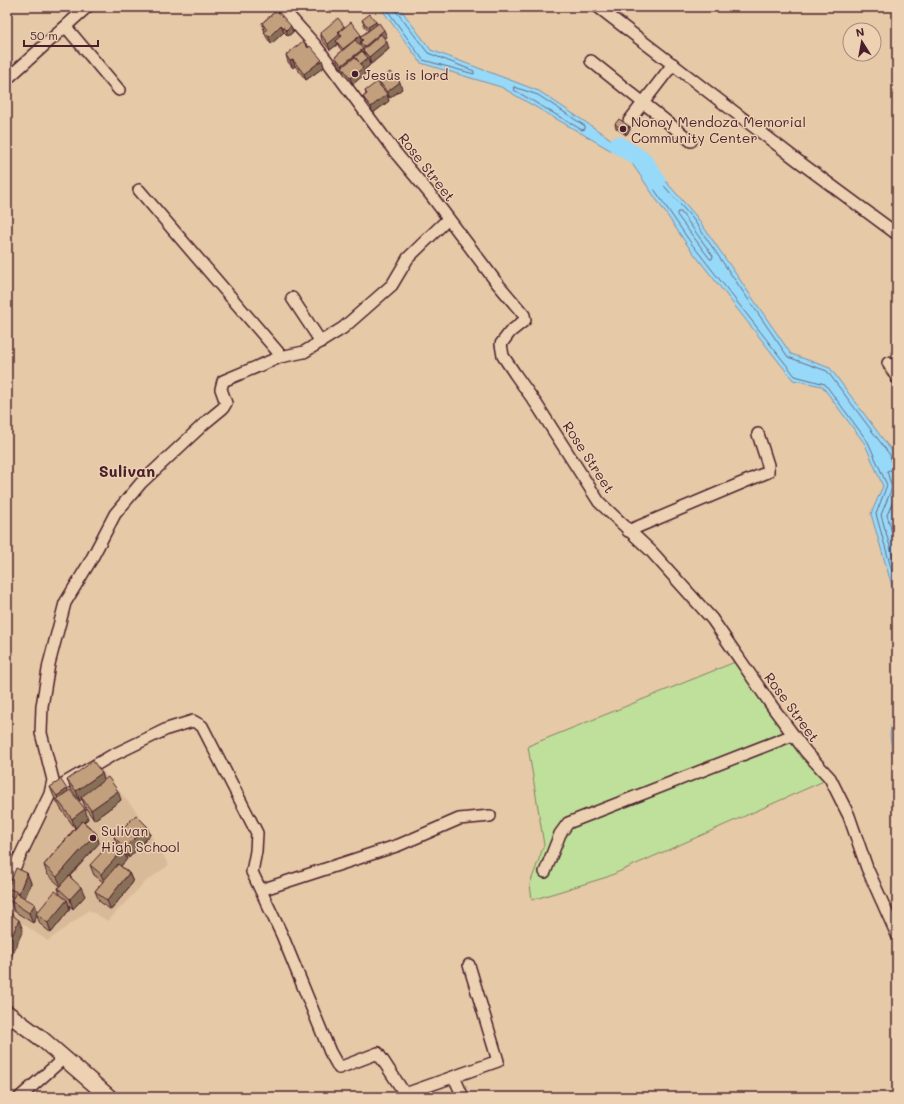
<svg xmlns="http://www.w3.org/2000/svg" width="904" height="1104" font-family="Mali,sans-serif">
	<rect width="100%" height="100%" fill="#e6c9a7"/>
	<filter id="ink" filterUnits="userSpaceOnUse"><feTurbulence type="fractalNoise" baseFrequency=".025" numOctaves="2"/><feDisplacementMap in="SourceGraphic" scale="8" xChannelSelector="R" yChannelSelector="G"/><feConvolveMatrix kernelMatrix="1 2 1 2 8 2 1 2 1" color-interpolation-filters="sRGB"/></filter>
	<g filter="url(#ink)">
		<path fill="#d9ba98" d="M 98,766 L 136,811 L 169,865 L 144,883 L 108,921 L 89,910 L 48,941 L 7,913 L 7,893 L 53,793 Z"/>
		<path fill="#bee09a" stroke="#848062" d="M 735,662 L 786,732 L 567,820 L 563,836 L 571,827 L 792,740 L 826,780 L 607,877 L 532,900 L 530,884 L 544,845 L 528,746 Z"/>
		<g fill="#97d9f9" stroke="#788fa7">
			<path d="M 380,7 L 399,7 L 431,50 L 539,91 L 654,168 L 696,216 L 791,354 L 830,368 L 894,454 L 897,486 L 897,603 L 871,514 L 883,486 L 865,444 L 822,386 L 793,380 L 688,246 L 631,162 L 501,87 L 421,63 Z"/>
			<path d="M 897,690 L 897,785 L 890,735 Z"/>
		</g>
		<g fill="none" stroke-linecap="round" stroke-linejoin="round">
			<g stroke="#69697d" stroke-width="1">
				<path d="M 385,7 L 423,60 L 474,74 L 474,71 L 428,53 L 396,11 L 396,7"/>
				<path d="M 514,87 L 538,95 L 585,126 L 585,129 L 582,130 L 514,90 Z"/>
				<path d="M 678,212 L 681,212 L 713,256 L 712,259 L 710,259 L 677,215 Z"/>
				<path d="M 897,467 L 892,465 L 890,455 L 827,371 L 788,357 L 693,219 L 651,171 L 640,165 L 639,167 L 691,243 L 795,376 L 825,384 L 868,442 L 887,485 L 876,514 L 897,589"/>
				<path d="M 897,472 L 889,470 L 887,471 L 892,488 L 881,515 L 897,571"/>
				<path d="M 897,492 L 887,515 L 897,549"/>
				<path d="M 897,714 L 894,735 L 897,758"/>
			</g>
			<path stroke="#97d9f9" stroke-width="18" d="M 618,145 L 643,160 L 657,181"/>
			<defs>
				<g id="minor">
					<path d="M 281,7 L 316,46 L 395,152 L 430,194 L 497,283 L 524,315 L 525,320 L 510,332 L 501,344 L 503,356 L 515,374 L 537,405 L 599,502 L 651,551 L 712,619 L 774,709 L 806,752 L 830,778 L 849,816 L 867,868 L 897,935"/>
					<path d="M 598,7 L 797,160 L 897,234"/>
					<path d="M 66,27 L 119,90"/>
					<path d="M 591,61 L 691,141"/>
					<path d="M 7,79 L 87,7"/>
					<path d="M 629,121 L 673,64"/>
					<path d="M 139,190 L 278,352 L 280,357"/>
					<path d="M 292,298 L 321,342"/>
					<path d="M 888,363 L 897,378"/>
					<path d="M 628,531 L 768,472 L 768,465 L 758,434"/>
					<path d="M 51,791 L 111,756 L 167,729 L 193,721 L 202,726 L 257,833 L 256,851 L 252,872 L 282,935 L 330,1052 L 339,1068 L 378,1053 L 405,1094 L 498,1061 L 469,965"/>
					<path d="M 545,872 L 560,834 L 568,823 L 793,735"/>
					<path d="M 7,883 L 50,794 L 53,780 L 41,733 L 42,706 L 49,664 L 65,603 L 91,560 L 115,514 L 141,483 L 206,422 L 223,408 L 226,403 L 221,389 L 223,381 L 280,357 L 304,352 L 343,328 L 392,285 L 408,258 L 448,219"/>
					<path d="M 261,890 L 399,845 L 459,819 L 490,816"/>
					<path d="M 454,1077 L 463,1097"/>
					<path d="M 20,1097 L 64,1058"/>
				</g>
				<path id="secondary" d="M 7,1013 L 42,1039 L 109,1097"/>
			</defs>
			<use href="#minor" stroke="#4a1f2b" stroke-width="14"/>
			<use href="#secondary" stroke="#4a1f2b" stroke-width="18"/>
			<use href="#minor" stroke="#ecd1b3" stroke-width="11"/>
			<use href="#secondary" stroke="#ecd1b3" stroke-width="15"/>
		</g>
		<g fill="#a88a6c" stroke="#4a1f2b">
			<path d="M 277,10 L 293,32 L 288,36 L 284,32 L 271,44 L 267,38 L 264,32 L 265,31 L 264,30 L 262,23 Z"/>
			<path d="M 362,20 L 376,22 L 377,24 L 387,37 L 384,39 L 389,49 L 371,64 L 369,61 L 370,65 L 364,70 L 365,74 L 353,84 L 344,74 L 343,70 L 338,63 L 335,57 L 342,51 L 339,47 L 338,44 L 330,50 L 322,40 L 320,33 L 345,27 L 361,35 L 361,36 L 368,31 L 365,27 Z"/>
			<path d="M 308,48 L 322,60 L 324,67 L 306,80 L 295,66 L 293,68 L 288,62 L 286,55 Z"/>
			<path d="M 379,81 L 402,89 L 390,98 L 387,95 L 389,101 L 373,113 L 366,103 L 363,97 L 366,94 L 365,91 L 381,87 Z"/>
			<path d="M 615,124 L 629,126 L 630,130 L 626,135 L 616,128 Z"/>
			<path d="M 102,773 L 104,780 L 121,800 L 94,820 L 85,807 L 82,799 L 80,801 L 71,789 L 67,780 Z"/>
			<path d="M 50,787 L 68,791 L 88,819 L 84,822 L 96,833 L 99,843 L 70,876 L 85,896 L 73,909 L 68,904 L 70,909 L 51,933 L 40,924 L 37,916 L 33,923 L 14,911 L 11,901 L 13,898 L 11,898 L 8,888 L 27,873 L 31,883 L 25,898 L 38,912 L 60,895 L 58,888 L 60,886 L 47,874 L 44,865 L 75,828 L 61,809 L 59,805 L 54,797 Z"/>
			<path d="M 147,826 L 150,835 L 129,858 L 124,853 L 127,859 L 121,866 L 129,873 L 133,882 L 111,910 L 99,901 L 95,891 L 103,882 L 94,875 L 90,865 L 117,844 L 114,837 Z"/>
		</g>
		<g fill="#887058" stroke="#4a1f2b">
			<path d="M 376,22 L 378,28 L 371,34 L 368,27 Z"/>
			<path d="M 281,25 L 284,32 L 271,44 L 269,37 Z"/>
			<path d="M 291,26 L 293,32 L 288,36 L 286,30 Z"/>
			<path d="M 344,26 L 347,33 L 342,36 L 339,32 L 341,38 L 336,41 L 338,44 L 330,50 L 328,44 L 338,32 Z"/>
			<path d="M 384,30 L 387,37 L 366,54 L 364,47 Z"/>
			<path d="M 361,35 L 362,39 L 360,37 L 362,42 L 346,55 L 343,49 Z"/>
			<path d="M 387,42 L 389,49 L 371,64 L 369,57 Z"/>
			<path d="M 363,49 L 365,55 L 355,57 L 357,62 L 344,69 L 342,65 Z"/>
			<path d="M 368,58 L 370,65 L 364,70 L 365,74 L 353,84 L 350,78 L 360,64 Z"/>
			<path d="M 293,60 L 295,66 L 293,68 L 290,61 Z"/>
			<path d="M 322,60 L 324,67 L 306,80 L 304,74 Z"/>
			<path d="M 400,82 L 402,89 L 390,98 L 387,92 Z"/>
			<path d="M 387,94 L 389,101 L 373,113 L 371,107 Z"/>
			<path d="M 629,126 L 630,130 L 626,135 L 625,132 Z"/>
			<path d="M 102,773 L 105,783 L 81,797 L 82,799 L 80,801 L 76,791 Z"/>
			<path d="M 67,789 L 71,798 L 58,800 L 57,796 Z"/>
			<path d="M 118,791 L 121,800 L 94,820 L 91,810 Z"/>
			<path d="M 85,809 L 88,819 L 75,828 L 72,819 Z"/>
			<path d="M 147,826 L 150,835 L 129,858 L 125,848 Z"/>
			<path d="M 96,833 L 99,843 L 61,886 L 57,877 Z"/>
			<path d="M 123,850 L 127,859 L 105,884 L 101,874 Z"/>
			<path d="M 27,873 L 31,883 L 23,902 L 19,893 Z"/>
			<path d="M 129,873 L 133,882 L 111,910 L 107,901 Z"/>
			<path d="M 81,887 L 85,896 L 73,909 L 70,899 Z"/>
			<path d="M 67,900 L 70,909 L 51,933 L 48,923 Z"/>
			<path d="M 35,904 L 38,914 L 36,914 L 37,916 L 33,923 L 29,913 Z"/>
			<path d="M 19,920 L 23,930 L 9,962 L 7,958 L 7,947 Z"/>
		</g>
		<g fill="#c3a07d" stroke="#4a1f2b">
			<path d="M 277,10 L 291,26 L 286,30 L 281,25 L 269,37 L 264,32 L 267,30 L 262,23 Z"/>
			<path d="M 370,14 L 376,22 L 368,27 L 362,20 Z"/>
			<path d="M 338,18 L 344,26 L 338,32 L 340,34 L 328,44 L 320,33 Z"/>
			<path d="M 351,22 L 361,35 L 343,49 L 336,41 L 342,36 L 339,32 Z"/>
			<path d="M 379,23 L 384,30 L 364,47 L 360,42 L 363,40 L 360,37 Z"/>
			<path d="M 381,34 L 387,42 L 369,57 L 363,50 Z"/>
			<path d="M 355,40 L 363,49 L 342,65 L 335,57 Z"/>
			<path d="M 303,41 L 308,48 L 310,46 L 322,60 L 304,74 L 293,60 L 290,61 L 286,55 Z"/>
			<path d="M 362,51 L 368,58 L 360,64 L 363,68 L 350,78 L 342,67 L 355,57 L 359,62 L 355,57 Z"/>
			<path d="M 390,72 L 400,82 L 387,92 L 379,81 Z"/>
			<path d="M 377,82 L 387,94 L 371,107 L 363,97 L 367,94 L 365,91 Z"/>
			<path d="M 619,119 L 629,126 L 625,132 L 615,124 Z"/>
			<path d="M 93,761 L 102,773 L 76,791 L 67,780 Z"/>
			<path d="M 108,777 L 118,791 L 91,810 L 81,797 Z"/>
			<path d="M 61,780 L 67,789 L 57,796 L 50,787 Z"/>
			<path d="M 70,790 L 85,809 L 72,819 L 57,799 Z"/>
			<path d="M 136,815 L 147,826 L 125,848 L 114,837 Z"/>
			<path d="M 82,821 L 96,833 L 57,877 L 44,865 Z"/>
			<path d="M 113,840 L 123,850 L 101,874 L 90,865 Z"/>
			<path d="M 118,864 L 129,873 L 107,901 L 95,891 Z"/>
			<path d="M 16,868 L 27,873 L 19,893 L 8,888 Z"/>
			<path d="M 69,876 L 81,887 L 70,899 L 58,888 Z"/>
			<path d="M 55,891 L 67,900 L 48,923 L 36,914 Z"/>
			<path d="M 16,893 L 35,904 L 29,913 L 11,901 Z"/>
			<path d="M 7,911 L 19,920 L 7,947 Z"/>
		</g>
	</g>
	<g fill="#4a1f2b" stroke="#ecd1b3" stroke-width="1.5">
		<circle cx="355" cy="74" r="4"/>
		<circle cx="623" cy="129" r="4"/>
		<circle cx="93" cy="838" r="4"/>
	</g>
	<g text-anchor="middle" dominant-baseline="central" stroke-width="3" stroke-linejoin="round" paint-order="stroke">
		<g font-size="14" fill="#4a1f2b" stroke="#ecd1b3" text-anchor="start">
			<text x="363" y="74">Jesus is lord</text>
			<text x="631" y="121">Nonoy Mendoza Memorial<tspan x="631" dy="16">Community Center</tspan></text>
			<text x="101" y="830">Sulivan<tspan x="101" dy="16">High School</tspan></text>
		</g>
		<g font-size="14" fill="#4a1f2b" stroke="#ecd1b3">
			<text transform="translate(427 167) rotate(52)">Rose Street</text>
			<text transform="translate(589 457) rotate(57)">Rose Street</text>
			<text transform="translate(792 707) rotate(54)">Rose Street</text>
		</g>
		<g font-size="16" font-weight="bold" fill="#4a1f2b" stroke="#ecd1b3">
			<text x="127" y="470">Sulivan</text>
		</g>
	</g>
	<rect width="904" height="1104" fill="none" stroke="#ecd1b3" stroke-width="24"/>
	<rect x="12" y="12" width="880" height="1080" fill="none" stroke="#4a1f2b" stroke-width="1.5" filter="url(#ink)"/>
	<g transform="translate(862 42) rotate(349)"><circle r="19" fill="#ecd1b3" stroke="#ab8a7d"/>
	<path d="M0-3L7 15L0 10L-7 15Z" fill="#4a1f2b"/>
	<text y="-6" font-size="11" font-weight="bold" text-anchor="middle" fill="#4a1f2b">N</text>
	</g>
	<path d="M24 40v6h74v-6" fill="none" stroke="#4a1f2b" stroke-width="2"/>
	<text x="30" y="40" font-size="12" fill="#4a1f2b" stroke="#ecd1b3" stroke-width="3" paint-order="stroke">50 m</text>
</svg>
